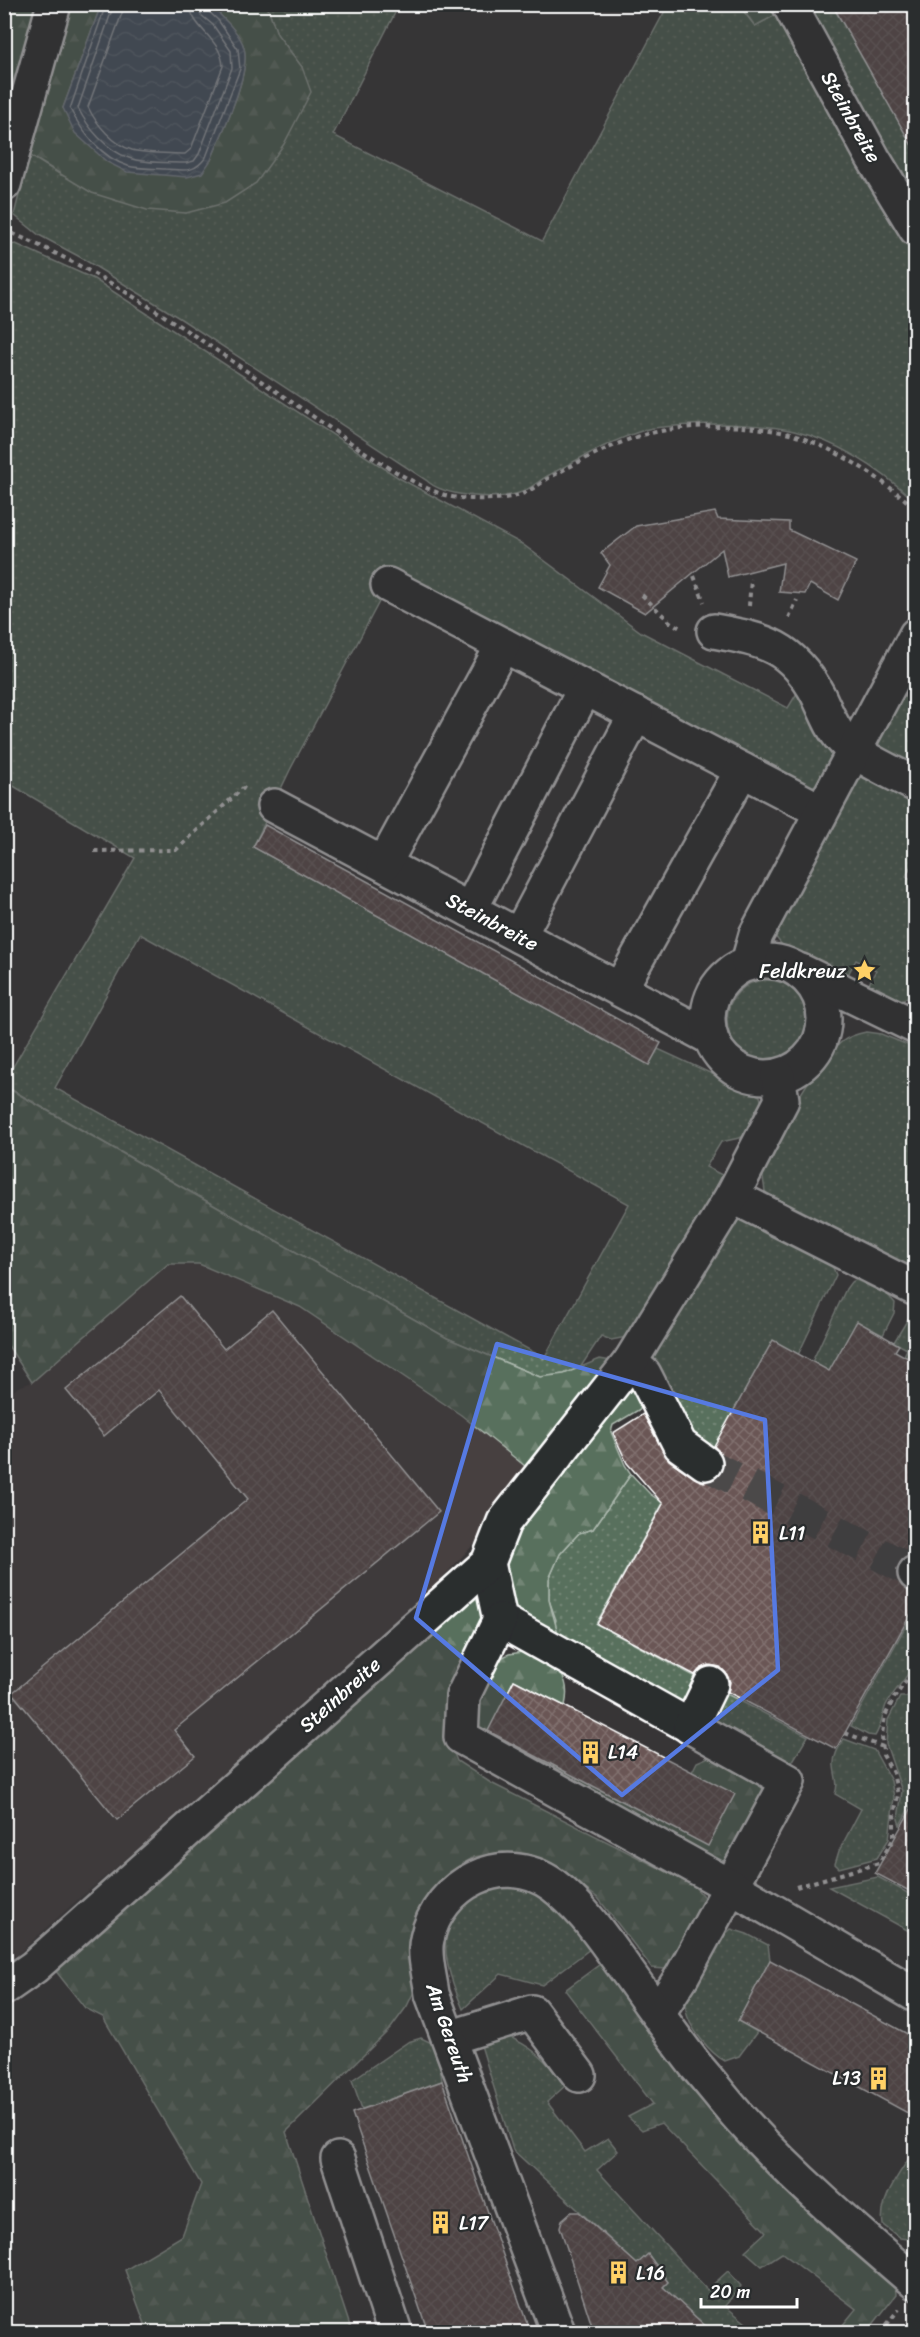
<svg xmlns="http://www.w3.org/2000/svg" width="920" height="2337" font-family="Sriracha,sans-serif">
	<defs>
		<pattern id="grass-dots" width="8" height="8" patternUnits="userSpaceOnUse" patternTransform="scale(1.5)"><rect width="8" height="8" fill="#59705d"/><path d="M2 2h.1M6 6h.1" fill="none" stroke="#728575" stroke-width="1.8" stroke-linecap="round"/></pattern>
		<pattern id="forest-firs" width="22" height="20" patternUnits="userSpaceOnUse" patternTransform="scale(1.5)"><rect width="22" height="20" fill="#59705d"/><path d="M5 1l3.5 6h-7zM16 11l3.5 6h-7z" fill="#728575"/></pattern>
		<pattern id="water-waves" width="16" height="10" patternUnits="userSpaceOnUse" patternTransform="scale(1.5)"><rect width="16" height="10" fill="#4f6172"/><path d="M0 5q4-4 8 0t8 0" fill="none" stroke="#697987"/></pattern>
		<pattern id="building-cross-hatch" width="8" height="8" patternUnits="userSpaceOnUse" patternTransform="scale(1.5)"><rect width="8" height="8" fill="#6a5755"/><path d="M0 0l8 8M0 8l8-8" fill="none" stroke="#80706e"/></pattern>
	</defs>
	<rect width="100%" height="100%" fill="#373536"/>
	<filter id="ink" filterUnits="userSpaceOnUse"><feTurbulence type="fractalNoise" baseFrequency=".0167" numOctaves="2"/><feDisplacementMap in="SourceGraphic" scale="12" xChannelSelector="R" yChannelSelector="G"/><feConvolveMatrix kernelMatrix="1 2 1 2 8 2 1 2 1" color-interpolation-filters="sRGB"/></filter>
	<g filter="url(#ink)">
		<path fill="#463f3f" d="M 168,1264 L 199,1264 L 300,1307 L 461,1415 L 535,1474 L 478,1540 L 408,1614 L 216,1783 L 73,1904 L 5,1966 L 5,1399 L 18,1387 L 32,1382 Z"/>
		<g fill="url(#grass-dots)" stroke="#acb8ae" stroke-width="1.5" fill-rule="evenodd">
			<path d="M 267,5 L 399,5 L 333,135 L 542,241 L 668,5 L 739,5 L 755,26 L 783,11 L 915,250 L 915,501 C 882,471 839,442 794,431 C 765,424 719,423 689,425 C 676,426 661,426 648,429 C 614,439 580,458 549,475 C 540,480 531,488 522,492 C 499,501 443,497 426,480 L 181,319 L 80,257 L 39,235 L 14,215 L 29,155 L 61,175 L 186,213 L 302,67 L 277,34 Z"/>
			<path d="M 797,5 L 832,5 L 915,151 L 915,211 Z"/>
			<path d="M 16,244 L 94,279 L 399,478 L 522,544 L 641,632 L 788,708 L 797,693 L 808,708 L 832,757 L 822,781 L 809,789 L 388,585 L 290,770 L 253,847 L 649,1065 L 658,1049 L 760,1096 L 764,1112 L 748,1136 L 721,1142 L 706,1167 L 726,1177 L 632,1336 L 611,1340 L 601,1336 L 580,1368 L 564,1374 L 540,1377 L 447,1338 L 5,1086 L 5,1081 L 14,1065 L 135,858 L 5,781 L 4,246 ZM 140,934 L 629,1204 L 544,1358 L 55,1088 Z"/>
			<path d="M 915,661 L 915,774 L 877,749 L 876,741 Z"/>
			<path d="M 863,775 L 915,800 L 915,824 L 911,832 L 915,835 L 915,858 L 906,876 L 915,882 L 915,999 L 908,997 L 894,1003 L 866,990 L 876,970 L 856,960 L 846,978 L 782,945 L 774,935 L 853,779 Z"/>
			<circle cx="767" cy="1020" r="40"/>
			<path d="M 866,1032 L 881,1034 L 915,1048 L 915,1277 L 775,1206 L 765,1191 L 762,1171 L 763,1155 L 812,1076 C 833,1056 833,1038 866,1032 Z"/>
			<path d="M 740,1218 L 823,1260 L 832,1265 L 836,1275 L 798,1355 L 773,1341 L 710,1454 L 690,1443 L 647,1351 L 730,1222 Z"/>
			<path d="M 856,1280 L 887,1294 L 895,1303 L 894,1313 L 883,1335 L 857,1322 L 828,1374 L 812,1362 L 846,1289 L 851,1282 Z"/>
			<path d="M 915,1313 L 916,1313 L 915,1362 L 904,1356 L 907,1349 L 894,1342 L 911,1314 Z"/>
			<path d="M 631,1474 L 650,1494 L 663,1503 L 596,1624 L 698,1678 L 682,1701 L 672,1706 L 550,1639 L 556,1620 L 549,1600 L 549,1579 L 560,1554 L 579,1533 L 593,1529 Z"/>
			<path d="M 915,1609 C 916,1624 918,1642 915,1657 C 912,1675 894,1689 886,1705 C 882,1715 881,1727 875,1736 L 868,1735 L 851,1726 Z"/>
			<path d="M 719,1690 L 808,1736 L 791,1764 L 709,1722 Z"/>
			<path d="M 915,1692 L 915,1797 L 900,1825 L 898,1819 L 902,1791 L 886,1744 L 888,1720 L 900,1697 L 906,1697 Z"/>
			<path d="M 844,1739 L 874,1750 L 891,1781 L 894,1797 L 889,1839 L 877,1858 L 839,1868 L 835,1864 L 839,1851 L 861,1809 L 835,1794 C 839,1783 835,1778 834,1766 C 833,1756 839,1747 844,1739 Z"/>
			<path d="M 878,1877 L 915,1897 L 915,1959 L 911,1932 L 829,1887 Z"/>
			<path d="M 498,1886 L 522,1886 L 547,1898 L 594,1946 L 542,1985 L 501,1974 L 463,2009 C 452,1983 439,1950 449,1921 C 455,1905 483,1893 498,1886 Z"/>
			<path d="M 731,1929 L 747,1934 L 768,1945 L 770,1960 L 738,2021 L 757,2032 L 739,2056 L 725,2061 C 711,2054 688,2027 686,2010 C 684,1995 708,1955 717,1942 C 721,1937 727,1933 731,1929 Z"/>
			<path d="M 501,2033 C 533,2047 545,2058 565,2086 L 547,2102 L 585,2152 L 608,2138 L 618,2151 L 597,2170 L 707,2290 L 728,2271 L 741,2286 L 725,2306 L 757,2332 L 712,2332 L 663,2287 L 668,2282 L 648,2254 L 637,2264 L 513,2150 L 480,2042 Z"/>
			<path d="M 421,2038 L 434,2044 L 439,2057 L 442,2081 L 362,2109 L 352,2080 L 408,2042 Z"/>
			<path d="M 915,2149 L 915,2240 L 900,2238 L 883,2225 C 878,2198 902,2171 915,2149 Z"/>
		</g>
		<g fill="url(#forest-firs)" stroke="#acb8ae" stroke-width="1.5">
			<path d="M 5,5 L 41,5 L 5,134 Z"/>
			<path d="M 66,5 L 101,5 L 63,108 L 211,160 C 221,134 251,75 244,48 C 241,34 220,14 209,5 L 267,5 L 277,34 L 302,67 L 311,92 L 284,144 L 256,183 L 225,203 L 186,213 L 147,210 L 92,193 L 29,155 Z"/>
			<path d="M 739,5 L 779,5 L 783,11 L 755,26 Z"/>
			<path d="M 4,1086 L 447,1338 L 540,1377 L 564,1374 L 600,1359 L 617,1362 L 535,1474 L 461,1415 L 300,1307 L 199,1264 L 168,1264 L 32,1382 L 5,1341 Z"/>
			<path d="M 627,1382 L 650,1403 L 613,1425 L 611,1432 L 625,1465 L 631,1474 L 593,1529 L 579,1533 L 560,1554 L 549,1579 L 549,1600 L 558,1633 L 550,1639 L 525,1630 L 503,1588 L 504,1546 Z"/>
			<path d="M 478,1591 L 490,1619 L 451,1746 L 457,1761 L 491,1783 L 693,1885 L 704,1897 L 707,1911 L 675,1963 L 666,1969 L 652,1968 L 598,1898 L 549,1863 L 503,1852 L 474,1857 L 451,1871 L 425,1899 L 413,1924 L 410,1949 L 418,1983 L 407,2006 L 391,2028 L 286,2132 L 352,2332 L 148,2332 L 125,2270 L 182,2236 L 201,2184 L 103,2017 L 85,2008 L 40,1951 Z"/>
			<path d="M 523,1652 C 551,1667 573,1669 565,1706 L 514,1680 L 488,1732 L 707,1845 L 692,1772 L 697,1762 L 711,1756 L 758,1781 L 764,1792 L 735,1857 L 720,1866 L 481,1740 L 474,1722 L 474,1708 L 501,1658 L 509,1654 Z"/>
			<path d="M 603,1962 L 895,2282 L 896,2295 L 867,2332 L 837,2332 L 856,2309 L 782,2253 L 762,2266 L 745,2251 L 766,2232 L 661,2123 L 642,2130 L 628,2117 L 653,2104 L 565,1990 Z"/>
		</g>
		<path fill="url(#water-waves)" stroke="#95a0aa" stroke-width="1.5" d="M 101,5 L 209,5 C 220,14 241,34 244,48 C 251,74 221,134 211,160 L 202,173 L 187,177 L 127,172 L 107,162 L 75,133 L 63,108 Z"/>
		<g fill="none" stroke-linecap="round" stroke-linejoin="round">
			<g stroke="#b9c0c7" stroke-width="1.5">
				<path d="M 106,4 L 70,109 C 82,132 102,158 128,166 C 139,169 153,168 165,169 C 184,170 194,174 206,157 L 240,69 L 238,49 L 218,20 L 207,10 L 206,4"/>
				<path d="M 114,4 L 78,108 C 88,128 106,150 129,158 C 145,164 169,162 186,163 L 194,161 L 199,154 L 232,68 L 231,51 L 213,25 L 201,15 L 199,4"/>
				<path d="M 123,4 L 122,13 L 88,107 C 96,124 114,145 132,150 C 148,154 169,153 185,154 L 191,149 L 223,66 C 221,37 191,29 190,4"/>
			</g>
		</g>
		<g fill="url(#building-cross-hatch)" stroke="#fff" stroke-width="1.5">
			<path d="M 832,4 L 915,4 L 915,151 Z"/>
			<path d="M 715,512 L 718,519 L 789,522 L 789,530 L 856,562 L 838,600 L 810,584 L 805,594 L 779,592 L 783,563 L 728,577 L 722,549 L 645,613 L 598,587 L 610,565 L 601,553 L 636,526 Z"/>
			<path d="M 265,825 L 661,1043 L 649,1065 L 253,847 Z"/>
			<path d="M 180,1296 L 224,1349 L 272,1310 L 439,1512 L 174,1730 L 195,1756 L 117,1820 L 12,1693 L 248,1499 L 159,1390 L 104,1436 L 66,1390 Z"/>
			<path d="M 857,1321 L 899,1345 L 895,1351 L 915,1362 L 915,1555 L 902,1559 L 897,1569 L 897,1578 L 902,1586 L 911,1592 L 915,1592 L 915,1606 L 836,1749 L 728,1692 L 730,1682 L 726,1673 L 720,1667 L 709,1665 L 700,1669 L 695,1675 L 597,1624 L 663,1504 L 627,1463 L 613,1433 L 643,1414 L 669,1460 L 695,1478 L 704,1482 L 713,1480 L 720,1473 L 724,1464 L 722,1455 L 714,1446 L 773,1340 L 829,1371 Z"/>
			<path d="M 514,1680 L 735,1794 L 708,1846 L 488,1731 Z"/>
			<path d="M 915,1802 L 915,1894 L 875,1873 Z"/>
			<path d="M 770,1960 L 915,2038 L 915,2117 L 738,2021 Z"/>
			<path d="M 442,2081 L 530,2332 L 428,2332 L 352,2113 Z"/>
			<path d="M 571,2212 L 579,2212 L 637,2264 L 648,2254 L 668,2282 L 663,2287 L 712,2332 L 594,2332 L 560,2227 L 562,2220 Z"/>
		</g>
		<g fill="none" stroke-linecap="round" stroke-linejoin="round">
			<path stroke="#4b494a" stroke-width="33" stroke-dasharray="33 16" stroke-linecap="butt" d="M 705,1463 L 915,1573"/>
			<defs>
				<g id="minor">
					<path d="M 789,4 L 873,158 L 916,229"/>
					<path d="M 4,184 L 54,4"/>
					<path d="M 388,585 L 821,811"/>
					<path d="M 714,631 C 765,640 792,646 818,695 C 825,709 831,727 842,739 C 861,760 891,771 916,785"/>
					<path d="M 274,806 L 711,1038"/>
					<path d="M 384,864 L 503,645"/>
					<path d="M 470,910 L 585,688"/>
					<path d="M 519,936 L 636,714"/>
					<circle cx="766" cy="1019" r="58"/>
					<path d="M 748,963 L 756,935 L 916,635"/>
					<path d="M 801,971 L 916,1027"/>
					<path d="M 620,989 L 742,770"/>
					<path d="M 732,1196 L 916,1289"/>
					<path d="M 630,1362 L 644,1374 L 680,1445 L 705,1463"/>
					<path d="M 488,1563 L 500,1620 L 788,1781 L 682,1976 L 658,2013"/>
					<path d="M 915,1573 L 916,1574"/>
					<path d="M 500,1620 L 463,1696 L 461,1737 L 732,1887 L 916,1995"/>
					<path d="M 690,1727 L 711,1684"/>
					<path d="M 4,1988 L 34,1967 L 488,1563 L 504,1522 L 630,1362 L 732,1196 L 782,1100 L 778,1076"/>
					<path d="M 449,2038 L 532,2012 L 579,2075"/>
					<path d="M 338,2159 L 395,2332"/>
					<path d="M 558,2332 L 432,1994 C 430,1977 423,1955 427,1939 C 438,1884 503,1849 553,1885 C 578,1904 595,1927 613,1952 C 641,1990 667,2029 696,2066 C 713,2085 728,2106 746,2125 C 798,2182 857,2232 916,2283"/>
				</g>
			</defs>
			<use href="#minor" stroke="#fff" stroke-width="38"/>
			<g stroke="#fff" stroke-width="4" stroke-dasharray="4.5 4.5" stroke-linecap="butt">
				<path d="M 4,230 C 114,275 210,347 308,413 C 344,437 418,494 459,498 C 477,500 498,500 516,496 C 526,494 538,485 547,479 C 563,470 580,461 597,453 C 611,447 625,440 640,436 C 683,423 750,423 793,435 C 838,449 881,478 916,509"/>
				<path d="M 694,576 L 704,602"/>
				<path d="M 642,595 L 670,622 L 682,629"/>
				<path d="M 749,606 L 751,579"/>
				<path d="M 789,618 L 797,600"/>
				<path d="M 94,851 L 176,850 L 243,788 L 246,790"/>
				<path d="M 845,1733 L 883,1747"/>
				<path d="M 796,1887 L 879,1863 L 894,1838 L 894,1815 L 898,1795 L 893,1773 L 883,1755 L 882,1734 L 885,1716 L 894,1698 L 916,1667"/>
				<path d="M 881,2332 L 899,2309"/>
			</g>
			<use href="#minor" stroke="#2a2d2e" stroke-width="33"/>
		</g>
	</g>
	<path d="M0 0H920V2337H0ZM 497,1344 L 765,1420 L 778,1670 L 622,1795 L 416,1618 Z" fill="#373536" fill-opacity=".55" fill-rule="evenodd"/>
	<path fill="none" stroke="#567ae2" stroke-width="4.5" stroke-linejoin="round" d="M 497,1344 L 765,1420 L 778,1670 L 622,1795 L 416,1618 Z"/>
	<defs>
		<symbol id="sight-bare" viewBox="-9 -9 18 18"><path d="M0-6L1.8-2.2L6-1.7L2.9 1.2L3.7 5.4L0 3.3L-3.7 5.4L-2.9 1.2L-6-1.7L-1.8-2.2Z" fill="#ffd166" stroke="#2a2d2e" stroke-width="2.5" paint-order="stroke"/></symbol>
		<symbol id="building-bare" viewBox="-9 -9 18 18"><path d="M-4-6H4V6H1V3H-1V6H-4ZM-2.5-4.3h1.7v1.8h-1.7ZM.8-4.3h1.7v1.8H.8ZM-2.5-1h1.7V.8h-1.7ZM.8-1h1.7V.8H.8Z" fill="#ffd166" stroke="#2a2d2e" stroke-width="2.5" paint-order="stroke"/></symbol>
	</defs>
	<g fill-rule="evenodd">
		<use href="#sight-bare" x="848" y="954" width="33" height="33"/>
		<use href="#building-bare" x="744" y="1516" width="33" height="33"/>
		<use href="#building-bare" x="574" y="1736" width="33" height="33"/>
		<use href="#building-bare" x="862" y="2062" width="33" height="33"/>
		<use href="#building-bare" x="424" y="2206" width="33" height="33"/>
		<use href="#building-bare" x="602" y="2256" width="33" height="33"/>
	</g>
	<g text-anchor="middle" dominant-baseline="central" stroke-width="4.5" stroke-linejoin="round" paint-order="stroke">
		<g font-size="20" fill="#fff" stroke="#2a2d2e">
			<text transform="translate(851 117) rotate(61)">Steinbreite</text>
			<text transform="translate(492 922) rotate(28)">Steinbreite</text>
			<text transform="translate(340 1695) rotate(-42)">Steinbreite</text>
			<text transform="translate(449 2033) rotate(71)">Am Gereuth</text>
		</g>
		<g font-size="20" fill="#fff" stroke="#2a2d2e" text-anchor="start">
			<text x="846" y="971" text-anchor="end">Feldkreuz</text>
			<text x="779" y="1533">L11</text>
			<text x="608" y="1752">L14</text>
			<text x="861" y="2078" text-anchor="end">L13</text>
			<text x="459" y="2223">L17</text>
			<text x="636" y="2273">L16</text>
		</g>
	</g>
	<rect width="920" height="2337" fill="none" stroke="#2a2d2e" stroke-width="24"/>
	<rect x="12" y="12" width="896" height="2313" fill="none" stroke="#fff" stroke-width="2" filter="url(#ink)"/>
	<path d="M701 2298v9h96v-9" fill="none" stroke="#ffffff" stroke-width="3"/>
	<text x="710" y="2298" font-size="18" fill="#ffffff" stroke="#2a2d2e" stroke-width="4.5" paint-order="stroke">20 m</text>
</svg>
